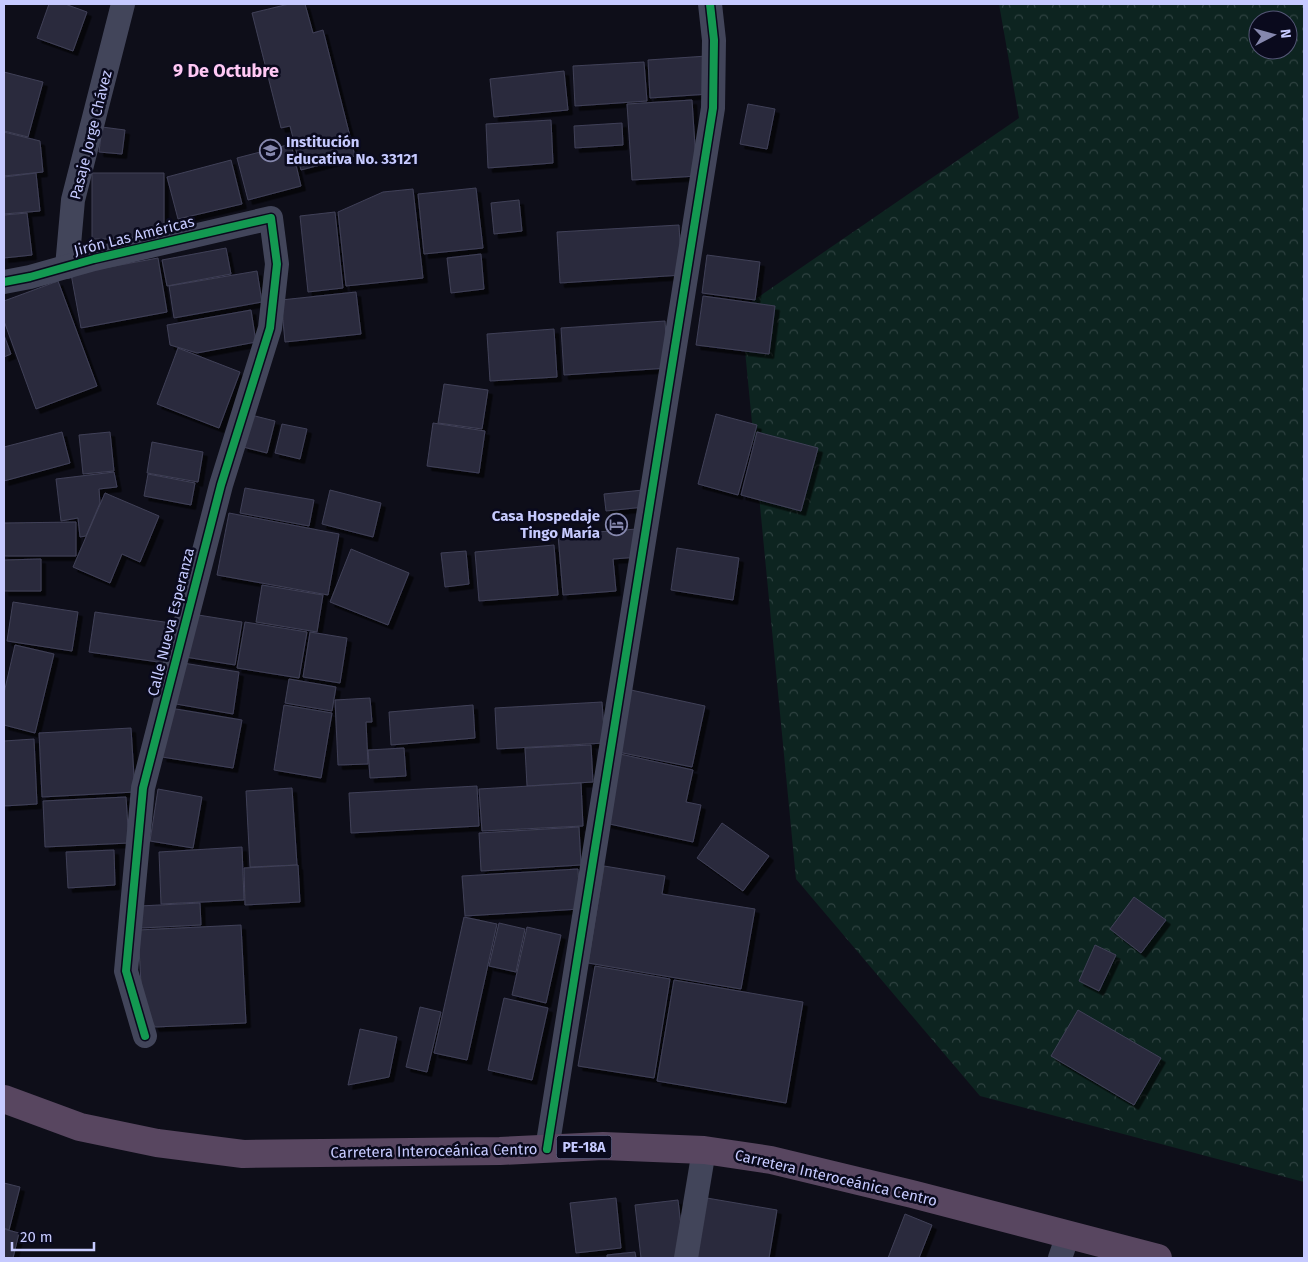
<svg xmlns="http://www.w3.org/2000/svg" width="1308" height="1262" font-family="'Fira Sans',sans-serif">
	<defs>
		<pattern id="forest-crowns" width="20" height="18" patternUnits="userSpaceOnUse" patternTransform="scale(1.25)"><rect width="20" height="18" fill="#0d2420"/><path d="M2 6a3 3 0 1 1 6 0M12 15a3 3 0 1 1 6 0" fill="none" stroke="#2f4241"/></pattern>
		<filter id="shadow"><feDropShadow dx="4.5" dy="4.5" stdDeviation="0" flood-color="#0009"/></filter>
	</defs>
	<rect width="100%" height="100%" fill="#0e0e19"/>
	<path fill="url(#forest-crowns)" fill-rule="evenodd" d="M 999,4 L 1304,4 L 1304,1182 L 980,1096 L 796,879 L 741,309 L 1019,118 ZM 1258,20 L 1288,20 L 1288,50 L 1258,50 Z"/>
	<g fill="#2b2c3c" stroke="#404058" filter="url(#shadow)">
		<path d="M 49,4 L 65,4 L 87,12 L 73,51 L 37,38 Z"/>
		<path d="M 289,4 L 305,4 L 313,33 L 323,30 L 355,156 L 301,170 L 290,126 L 281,128 L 252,13 Z"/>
		<path d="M 707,56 L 709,94 L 650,98 L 648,60 Z"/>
		<path d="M 644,62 L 647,101 L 575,106 L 573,66 Z"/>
		<path d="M 564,71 L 568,110 L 494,117 L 490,79 Z"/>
		<path d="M 4,72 L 43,82 L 28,137 L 4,131 Z"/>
		<path d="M 692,100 L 697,176 L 632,180 L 627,104 Z"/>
		<path d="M 748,104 L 775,109 L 767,149 L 740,144 Z"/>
		<path d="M 551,120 L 553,163 L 488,168 L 486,124 Z"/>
		<path d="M 622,123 L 623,145 L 575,148 L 574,126 Z"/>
		<path d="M 102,127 L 125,130 L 122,154 L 99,152 Z"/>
		<path d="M 4,132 L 40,141 L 43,172 L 4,176 Z"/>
		<path d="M 291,144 L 301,186 L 248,200 L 237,158 Z"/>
		<path d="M 231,160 L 242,204 L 178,219 L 167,177 Z"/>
		<path d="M 36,173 L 40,211 L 4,214 L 4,177 Z"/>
		<path d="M 92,173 L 164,173 L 164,226 L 128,239 L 92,239 Z"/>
		<path d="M 476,188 L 483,248 L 424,254 L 418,194 Z"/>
		<path d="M 413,189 L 423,278 L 346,286 L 338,212 L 383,192 Z"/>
		<path d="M 519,200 L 522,231 L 494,234 L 491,203 Z"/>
		<path d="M 335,212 L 343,288 L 308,292 L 300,216 Z"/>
		<path d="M 27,213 L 32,255 L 4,258 L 4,215 Z"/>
		<path d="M 679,225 L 682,275 L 560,283 L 557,232 Z"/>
		<path d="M 226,248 L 231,274 L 167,286 L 162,260 Z"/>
		<path d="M 481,254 L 484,289 L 451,293 L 447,258 Z"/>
		<path d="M 707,255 L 760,262 L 755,300 L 702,293 Z"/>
		<path d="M 158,258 L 167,312 L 81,328 L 71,274 Z"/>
		<path d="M 257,271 L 262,302 L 174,318 L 169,286 Z"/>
		<path d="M 58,281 L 97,386 L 36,409 L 4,321 L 4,301 Z"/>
		<path d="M 356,292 L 361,334 L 285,342 L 281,300 Z"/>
		<path d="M 703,296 L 775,306 L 769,354 L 696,345 Z"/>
		<path d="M 251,310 L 256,342 L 197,353 L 170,345 L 167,325 Z"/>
		<path d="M 665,321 L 668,368 L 564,375 L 561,328 Z"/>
		<path d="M 554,329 L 557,377 L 490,381 L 487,334 Z"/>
		<path d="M 4,335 L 11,354 L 4,357 Z"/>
		<path d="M 178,348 L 240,372 L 219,428 L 157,404 Z"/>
		<path d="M 444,384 L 488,390 L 482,429 L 438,423 Z"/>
		<path d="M 716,414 L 757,425 L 738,495 L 698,484 Z"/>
		<path d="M 251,415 L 275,421 L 267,453 L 243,447 Z"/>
		<path d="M 433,423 L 485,431 L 479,473 L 427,466 Z"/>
		<path d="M 282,424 L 307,429 L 300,459 L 275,453 Z"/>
		<path d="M 62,432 L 70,463 L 4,481 L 4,447 Z"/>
		<path d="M 110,432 L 114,471 L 83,474 L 79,435 Z"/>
		<path d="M 757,432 L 818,448 L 801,511 L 741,495 Z"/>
		<path d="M 152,442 L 203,452 L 198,482 L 147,473 Z"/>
		<path d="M 114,472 L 117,487 L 99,489 L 100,503 L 86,536 L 80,537 L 78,518 L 61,521 L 56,479 Z"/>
		<path d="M 148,474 L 195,483 L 191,505 L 144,496 Z"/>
		<path d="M 245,488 L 314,500 L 309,526 L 240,513 Z"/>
		<path d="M 330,490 L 381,503 L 373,537 L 322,524 Z"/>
		<path d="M 643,490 L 644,507 L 606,511 L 604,494 Z"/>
		<path d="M 105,493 L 159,516 L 140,562 L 122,554 L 110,583 L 73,567 Z"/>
		<path d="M 229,513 L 339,534 L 328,595 L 217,575 Z"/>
		<path d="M 76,522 L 76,556 L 4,556 L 4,523 Z"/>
		<path d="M 637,529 L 639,557 L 613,559 L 616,591 L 563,595 L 558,535 Z"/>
		<path d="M 554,545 L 558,595 L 479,601 L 475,552 Z"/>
		<path d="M 677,548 L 739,558 L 733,600 L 671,590 Z"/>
		<path d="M 351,549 L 409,573 L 388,625 L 330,602 Z"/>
		<path d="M 466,551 L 469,584 L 445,587 L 441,553 Z"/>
		<path d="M 41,559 L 41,591 L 4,591 L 4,560 Z"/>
		<path d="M 262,585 L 323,595 L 317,632 L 256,622 Z"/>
		<path d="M 13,602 L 78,612 L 72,651 L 7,641 Z"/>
		<path d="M 95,612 L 171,623 L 165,663 L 89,652 Z"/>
		<path d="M 192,614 L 242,622 L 235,665 L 185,657 Z"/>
		<path d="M 245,622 L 307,632 L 299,678 L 237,668 Z"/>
		<path d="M 310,632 L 347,638 L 340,683 L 303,677 Z"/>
		<path d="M 15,645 L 54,654 L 35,733 L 4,725 L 4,693 Z"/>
		<path d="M 183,663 L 239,672 L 233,714 L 176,704 Z"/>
		<path d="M 289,679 L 336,687 L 332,711 L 285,703 Z"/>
		<path d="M 631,690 L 705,706 L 692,767 L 618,752 Z"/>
		<path d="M 370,698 L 372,722 L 366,722 L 368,764 L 338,765 L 335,700 Z"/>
		<path d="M 602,702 L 605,743 L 497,749 L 495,708 Z"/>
		<path d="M 284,705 L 332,713 L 321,778 L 274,770 Z"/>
		<path d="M 473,705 L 475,738 L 391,745 L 389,712 Z"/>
		<path d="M 170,708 L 242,720 L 233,768 L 162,757 Z"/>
		<path d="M 131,728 L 135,792 L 42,797 L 39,733 Z"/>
		<path d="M 34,739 L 37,804 L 4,806 L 4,741 Z"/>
		<path d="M 591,745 L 593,782 L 527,786 L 525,748 Z"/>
		<path d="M 404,748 L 406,776 L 370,778 L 368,750 Z"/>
		<path d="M 620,754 L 693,770 L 686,802 L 701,805 L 693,842 L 605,823 Z"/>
		<path d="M 581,783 L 583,826 L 482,831 L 479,789 Z"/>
		<path d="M 477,786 L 479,826 L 351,833 L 349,793 Z"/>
		<path d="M 292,788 L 297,865 L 250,867 L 246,791 Z"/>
		<path d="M 158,789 L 202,797 L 193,848 L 150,841 Z"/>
		<path d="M 126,797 L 129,843 L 45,847 L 43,801 Z"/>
		<path d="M 722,823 L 769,856 L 743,891 L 697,858 Z"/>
		<path d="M 579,827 L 581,865 L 481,871 L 479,833 Z"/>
		<path d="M 242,847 L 244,900 L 161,904 L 159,852 Z"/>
		<path d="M 114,850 L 115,885 L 68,888 L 66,852 Z"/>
		<path d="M 298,865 L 300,902 L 245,905 L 244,868 Z"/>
		<path d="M 604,866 L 665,876 L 662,894 L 755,909 L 741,989 L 588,963 Z"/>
		<path d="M 578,869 L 580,909 L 465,916 L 462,876 Z"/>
		<path d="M 1134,897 L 1166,920 L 1141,953 L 1110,929 Z"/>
		<path d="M 200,903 L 201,925 L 141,928 L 139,906 Z"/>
		<path d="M 464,917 L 497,924 L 467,1060 L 434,1053 Z"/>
		<path d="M 499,923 L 525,929 L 516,972 L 489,966 Z"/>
		<path d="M 241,925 L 246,1023 L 155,1027 L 142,1002 L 138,930 Z"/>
		<path d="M 527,927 L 561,935 L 546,1003 L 512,995 Z"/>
		<path d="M 1095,945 L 1116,955 L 1099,991 L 1079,981 Z"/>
		<path d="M 595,966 L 670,979 L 654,1078 L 578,1066 Z"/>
		<path d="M 674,980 L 803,1002 L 786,1103 L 657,1081 Z"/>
		<path d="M 504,998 L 548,1008 L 532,1080 L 488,1070 Z"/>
		<path d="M 420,1007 L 441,1012 L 427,1072 L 406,1067 Z"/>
		<path d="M 1078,1010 L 1161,1058 L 1134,1105 L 1051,1056 Z"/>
		<path d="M 360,1029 L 397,1037 L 389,1077 L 348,1085 Z"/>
		<path d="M 4,1183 L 20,1187 L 9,1230 L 4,1228 Z"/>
		<path d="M 701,1197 L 777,1210 L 769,1258 L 691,1258 Z"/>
		<path d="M 616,1198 L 621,1248 L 576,1253 L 570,1203 Z"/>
		<path d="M 678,1200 L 681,1226 L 676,1258 L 641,1258 L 635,1205 Z"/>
		<path d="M 905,1214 L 932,1225 L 919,1258 L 888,1258 Z"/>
		<path d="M 4,1229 L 19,1233 L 13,1258 L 4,1258 Z"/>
		<path d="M 635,1252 L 636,1258 L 607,1258 L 607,1255 Z"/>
	</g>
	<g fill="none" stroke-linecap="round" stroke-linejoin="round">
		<g stroke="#42455a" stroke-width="24">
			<path d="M 67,267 L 73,200 L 123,4"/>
			<path d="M 4,282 L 30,277 L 94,259 L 271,218 L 277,264 L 270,328 L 221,485 L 143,788 L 126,971 L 145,1036"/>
			<path d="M 547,1149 L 713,108 L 714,40 L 710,4"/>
			<path d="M 686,1258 L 704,1150"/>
			<path d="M 1060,1258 L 1068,1235"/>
		</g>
		<path stroke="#584660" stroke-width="28" d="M 4,1099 L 80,1127 L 157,1143 L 243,1154 L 500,1151 L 603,1146 L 704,1150 L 771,1160 L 912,1194 L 1158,1258"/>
		<defs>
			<g id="cycleway">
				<path d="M 4,282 L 30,277 L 94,259 L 271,218 L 277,264 L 270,328 L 221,485 L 143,788 L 126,971 L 145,1036"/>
				<path d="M 547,1149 L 713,108 L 714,40 L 710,4"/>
			</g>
		</defs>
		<use href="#cycleway" stroke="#0a0a1d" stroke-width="11"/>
		<use href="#cycleway" stroke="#139951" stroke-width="8"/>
	</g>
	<defs>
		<symbol id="school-ring" viewBox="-11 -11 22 22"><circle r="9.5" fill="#0a0a1d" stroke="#8688ae" stroke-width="1.5"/><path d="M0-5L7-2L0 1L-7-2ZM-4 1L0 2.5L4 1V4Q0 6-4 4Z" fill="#8688ae"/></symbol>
		<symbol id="hotel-ring" viewBox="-11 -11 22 22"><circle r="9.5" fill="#0a0a1d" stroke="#8688ae" stroke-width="1.5"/><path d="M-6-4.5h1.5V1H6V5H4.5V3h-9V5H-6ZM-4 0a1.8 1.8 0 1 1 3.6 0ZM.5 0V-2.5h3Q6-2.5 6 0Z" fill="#8688ae"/></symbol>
	</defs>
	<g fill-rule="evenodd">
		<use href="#school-ring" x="258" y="138" width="25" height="25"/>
		<use href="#hotel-ring" x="604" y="512" width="25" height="25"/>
	</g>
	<g text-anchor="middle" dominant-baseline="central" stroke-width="5" stroke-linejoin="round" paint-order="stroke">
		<rect fill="#0a0a1d" stroke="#8e90bb" stroke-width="1" x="556.5" y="1135.5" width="55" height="23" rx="4"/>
		<g font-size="14" font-weight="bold" fill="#c6caff">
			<text x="584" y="1147">PE-18A</text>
		</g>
		<g font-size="15" fill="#c6caff" stroke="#0a0a1d">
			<text transform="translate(91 135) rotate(-76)">Pasaje Jorge Chávez</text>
			<text transform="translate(134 236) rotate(-14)">Jirón Las Américas</text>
			<text transform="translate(171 622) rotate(-76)">Calle Nueva Esperanza</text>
			<text transform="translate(434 1151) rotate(-1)">Carretera Interoceánica Centro</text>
			<text transform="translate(836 1178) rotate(13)">Carretera Interoceánica Centro</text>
		</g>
		<g font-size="15" font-weight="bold" fill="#c6caff" stroke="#0a0a1d" text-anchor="start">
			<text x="286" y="142">Institución<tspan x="286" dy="17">Educativa No. 33121</tspan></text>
			<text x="600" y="516" text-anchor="end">Casa Hospedaje<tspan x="600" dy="17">Tingo María</tspan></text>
		</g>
		<g font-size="18" font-weight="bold" fill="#ffc8f5" stroke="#0a0a1d">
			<text x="226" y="71">9 De Octubre</text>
		</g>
	</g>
	<rect width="1308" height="1262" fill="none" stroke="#c6caff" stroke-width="10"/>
	<g transform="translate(1273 35) rotate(84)"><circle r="24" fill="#0a0a1d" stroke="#555777"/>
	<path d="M0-4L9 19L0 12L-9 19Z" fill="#8688ae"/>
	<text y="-8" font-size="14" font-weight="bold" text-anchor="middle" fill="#c6caff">N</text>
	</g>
	<path d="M12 1242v8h82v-8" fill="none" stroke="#c6caff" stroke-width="2.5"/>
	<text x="20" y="1242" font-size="15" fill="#c6caff" stroke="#0a0a1d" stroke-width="4" paint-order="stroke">20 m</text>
</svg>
